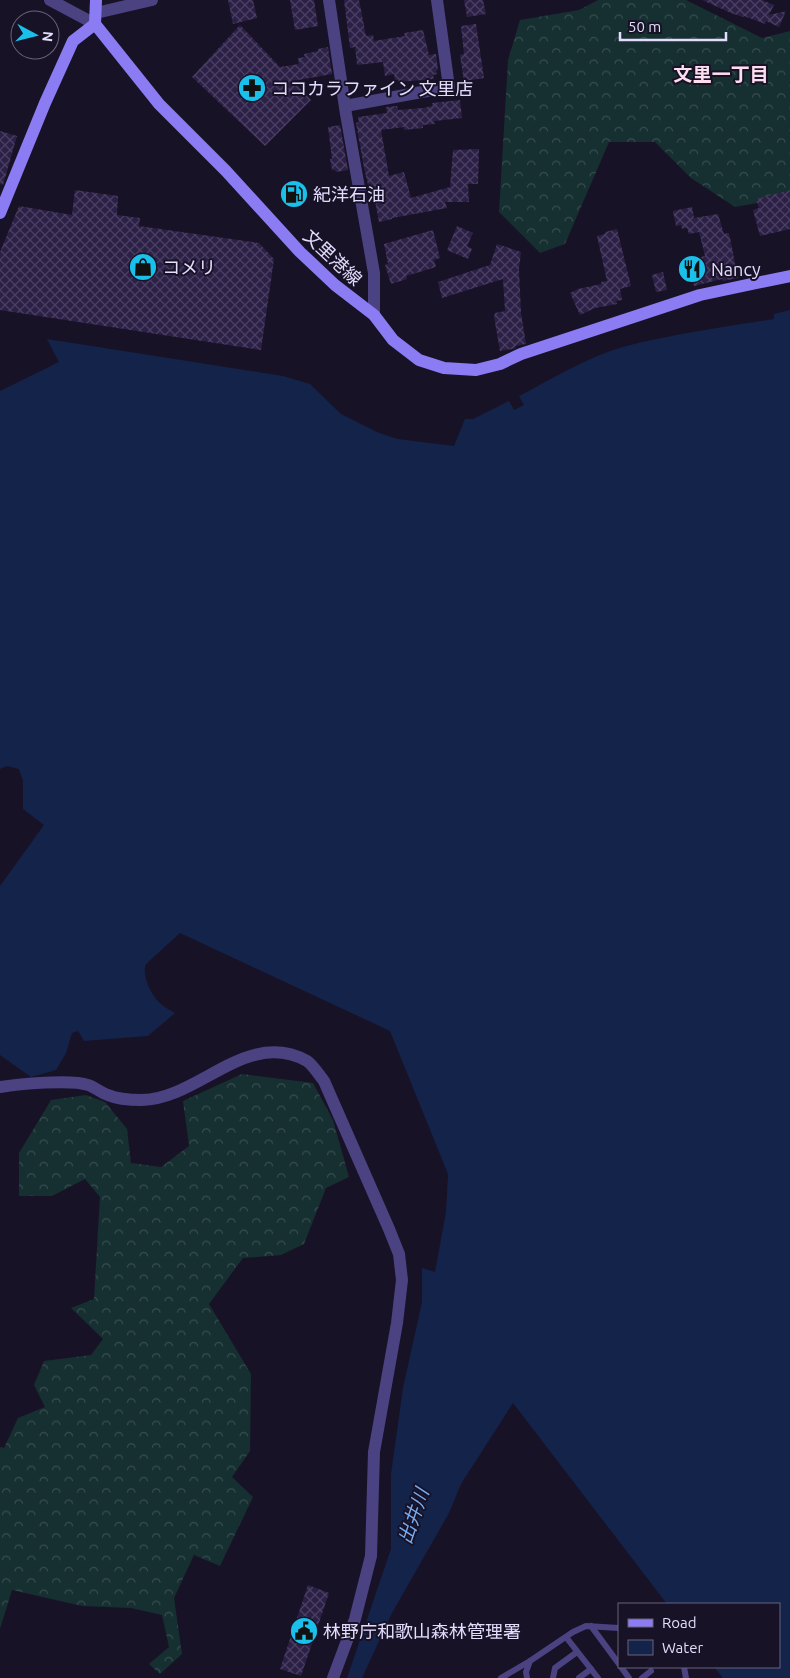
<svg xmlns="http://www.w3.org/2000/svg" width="790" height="1678" font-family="Ubuntu,'Noto Sans JP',sans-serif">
	<defs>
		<pattern id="forest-crowns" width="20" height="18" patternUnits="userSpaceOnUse" patternTransform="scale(1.25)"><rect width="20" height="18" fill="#162f31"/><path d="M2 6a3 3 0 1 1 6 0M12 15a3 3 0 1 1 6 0" fill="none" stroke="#384d50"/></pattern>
		<pattern id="building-cross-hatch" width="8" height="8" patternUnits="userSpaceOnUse" patternTransform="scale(1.25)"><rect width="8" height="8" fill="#2c2047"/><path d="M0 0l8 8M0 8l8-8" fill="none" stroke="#4a4062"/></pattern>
	</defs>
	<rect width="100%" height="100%" fill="#181227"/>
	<g fill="url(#forest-crowns)">
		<path d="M 598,0 L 686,0 L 762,38 L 790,31 L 790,197 L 735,207 L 691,178 L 655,142 L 609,142 L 565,244 L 540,253 L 499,212 L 508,60 L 520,20 L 579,10 Z"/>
		<path d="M 242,1074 L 313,1083 L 333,1120 L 349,1177 L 326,1188 L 304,1244 L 281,1255 L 243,1258 L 209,1304 L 251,1374 L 250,1451 L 232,1477 L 253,1497 L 220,1566 L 194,1555 L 174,1598 L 182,1654 L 160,1674 L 149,1664 L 169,1647 L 162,1615 L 131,1608 L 82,1606 L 12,1590 L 0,1629 L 0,1447 L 4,1448 L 18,1418 L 45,1407 L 34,1385 L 44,1361 L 91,1355 L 103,1339 L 71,1308 L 94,1299 L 100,1197 L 85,1179 L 52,1196 L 19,1196 L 19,1153 L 51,1100 L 86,1095 L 105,1102 L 127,1129 L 131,1163 L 161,1167 L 189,1146 L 183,1101 Z"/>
	</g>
	<path fill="#14234a" d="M 790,310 L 790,1678 L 723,1678 L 714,1667 L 779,1667 L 779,1604 L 667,1604 L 513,1403 L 461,1484 L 449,1513 L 392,1613 L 362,1678 L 347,1678 L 391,1549 L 391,1474 L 403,1388 L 422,1302 L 422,1268 L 435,1272 L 446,1212 L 448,1174 L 390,1031 L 180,933 L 146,964 C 141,975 152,997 161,1004 C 165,1008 171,1010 175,1013 L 148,1036 L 84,1041 L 78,1031 L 72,1033 L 66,1053 L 56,1070 L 31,1077 L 0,1055 L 0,886 L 44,825 L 23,809 L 23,781 L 19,769 L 7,766 L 0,769 L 0,391 L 59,362 L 47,339 L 283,376 L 310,384 L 341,414 L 379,433 L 398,439 L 454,446 L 465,419 L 473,419 L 509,401 L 514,410 L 524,405 L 519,396 C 552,379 587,357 623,347 C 672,334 724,327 774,319 L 774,314 Z"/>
	<g fill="url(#building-cross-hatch)">
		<path d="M 228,0 L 253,0 L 257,18 L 233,24 Z"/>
		<path d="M 290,0 L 314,0 L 318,26 L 295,30 Z"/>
		<path d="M 344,0 L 359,0 L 366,36 L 373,35 L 374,41 L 405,36 L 404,33 L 423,30 L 429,55 L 436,54 L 438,70 L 436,71 L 437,74 L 433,75 L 434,79 L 399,82 L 398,80 L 395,80 L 394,74 L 385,76 L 383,62 L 357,65 L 355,47 L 350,48 Z"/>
		<path d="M 464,0 L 483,0 L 486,14 L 467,17 Z"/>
		<path d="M 702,0 L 762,0 L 774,5 L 769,15 L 786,11 L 779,27 L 766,21 L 765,24 L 744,16 L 743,17 L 731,13 Z"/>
		<path d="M 476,24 L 484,78 L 464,81 L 460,55 L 464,54 L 461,26 Z"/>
		<path d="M 240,25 L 280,67 L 299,64 L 298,58 L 305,57 L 304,54 L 318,51 L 318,49 L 328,47 L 332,74 L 293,81 L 311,100 L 265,146 L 192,77 Z"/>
		<path d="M 460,100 L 462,118 L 434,121 L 435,124 L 423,125 L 423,128 L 404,130 L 404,127 L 381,130 L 389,176 L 404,172 L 411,198 L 450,187 L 453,150 L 479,149 L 478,184 L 468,184 L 469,202 L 445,202 L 447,208 L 392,218 L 392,219 L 379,222 L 374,196 L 371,197 L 364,168 L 356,123 L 359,122 L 358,117 L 387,113 L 386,107 L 397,106 L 398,110 L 424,108 L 432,106 L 432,103 Z"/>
		<path d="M 340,125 L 348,170 L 336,172 L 335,170 L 332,170 L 330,159 L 332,159 L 328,127 Z"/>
		<path d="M 0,131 L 17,136 L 3,185 L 0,184 Z"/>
		<path d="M 75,190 L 118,196 L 117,215 L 140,218 L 139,226 L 259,243 L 274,259 L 261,350 L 0,310 L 0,252 L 19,206 L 72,215 Z"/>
		<path d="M 790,190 L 790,229 L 760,236 L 753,210 L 759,208 L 756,199 Z"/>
		<path d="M 692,207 L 694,218 L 718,214 L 724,234 L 729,233 L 738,278 L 723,281 L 722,279 L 694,286 L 688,260 L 705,256 L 699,232 L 689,234 L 687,228 L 682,229 L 681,225 L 676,226 L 673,211 Z"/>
		<path d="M 457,226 L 473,233 L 467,246 L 472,249 L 468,259 L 447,250 Z"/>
		<path d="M 617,229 L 631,286 L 620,289 L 622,300 L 616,301 L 617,304 L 595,308 L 580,315 L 570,293 L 578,289 L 601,284 L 601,282 L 607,281 L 597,236 L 605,234 L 605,232 Z"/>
		<path d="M 433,230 L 440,258 L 434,260 L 436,267 L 406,276 L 407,279 L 391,284 L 385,265 L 388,264 L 384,244 Z"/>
		<path d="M 497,244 L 521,252 L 519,269 L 521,313 L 526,344 L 515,346 L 516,348 L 512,349 L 500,351 L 494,317 L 495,313 L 505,311 L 503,279 L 442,298 L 438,282 L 490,265 Z"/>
		<path d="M 663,272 L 667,290 L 656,292 L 652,275 Z"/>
		<path d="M 308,1585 L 329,1593 L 301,1676 L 280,1669 Z"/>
	</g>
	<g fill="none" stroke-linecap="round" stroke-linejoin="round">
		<g stroke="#4b4282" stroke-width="6">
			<path d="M 591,1626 L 619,1664"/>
			<path d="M 566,1637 L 598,1678"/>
			<path d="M 621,1667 L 629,1678"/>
			<path d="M 684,1667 L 686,1678"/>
			<path d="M 501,1678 L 530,1661"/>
			<path d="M 527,1678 L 526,1672 L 530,1661 L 573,1632 L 586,1626 L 619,1628"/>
			<path d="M 553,1678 L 555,1668 L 577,1652"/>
			<path d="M 579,1678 L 591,1669"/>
			<path d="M 642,1678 L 651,1671"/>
		</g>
		<g stroke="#4b4282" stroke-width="12">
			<path d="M 50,0 L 95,24"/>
			<path d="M 329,0 L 346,114 L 374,273 L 374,315"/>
			<path d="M 96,13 L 152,0"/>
			<path d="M 345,106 L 449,87 L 437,0"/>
			<path d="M 0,1087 C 18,1084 72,1079 88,1085 C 95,1087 101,1093 108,1095 C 117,1099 132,1100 142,1100 C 199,1099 247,1028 307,1061 C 313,1065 319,1075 324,1081 L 389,1229 L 399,1254 L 402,1280 L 397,1323 L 374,1452 L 371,1556 L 355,1619 L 333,1678"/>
		</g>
		<g stroke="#8b7cf3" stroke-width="12">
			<path d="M 95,24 L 159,104 L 226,171 L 300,252 L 335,285 L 374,315 L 393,340 L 419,360 L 444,368 L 476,370 L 500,364 L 521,354 L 700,295 L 790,276"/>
			<path d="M 95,24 L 96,0"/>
			<path d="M 0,213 L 45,103 L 73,41 L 95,24"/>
		</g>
	</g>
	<defs>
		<symbol id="pharmacy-disc" viewBox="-11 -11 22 22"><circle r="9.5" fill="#1ac0ea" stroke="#181227"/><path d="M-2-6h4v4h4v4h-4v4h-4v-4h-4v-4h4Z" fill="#111"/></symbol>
		<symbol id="fuel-disc" viewBox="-11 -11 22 22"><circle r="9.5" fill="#1ac0ea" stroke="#181227"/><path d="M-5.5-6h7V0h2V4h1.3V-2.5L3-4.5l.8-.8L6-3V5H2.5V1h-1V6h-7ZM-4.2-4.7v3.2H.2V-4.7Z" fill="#111"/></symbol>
		<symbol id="shop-disc" viewBox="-11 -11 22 22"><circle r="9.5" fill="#1ac0ea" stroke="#181227"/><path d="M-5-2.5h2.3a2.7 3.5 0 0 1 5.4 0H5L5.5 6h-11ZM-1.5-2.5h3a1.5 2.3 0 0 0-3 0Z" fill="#111"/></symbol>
		<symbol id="restaurant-disc" viewBox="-11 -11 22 22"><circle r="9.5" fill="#1ac0ea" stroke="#181227"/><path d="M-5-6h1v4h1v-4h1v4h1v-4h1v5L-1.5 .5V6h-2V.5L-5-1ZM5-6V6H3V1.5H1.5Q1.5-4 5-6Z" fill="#111"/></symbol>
		<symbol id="civic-disc" viewBox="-11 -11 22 22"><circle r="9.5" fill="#1ac0ea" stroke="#181227"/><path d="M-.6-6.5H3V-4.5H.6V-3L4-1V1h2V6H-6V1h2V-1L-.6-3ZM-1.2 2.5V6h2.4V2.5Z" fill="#111"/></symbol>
	</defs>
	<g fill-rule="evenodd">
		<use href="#pharmacy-disc" x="236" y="72" width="32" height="32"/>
		<use href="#fuel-disc" x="278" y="178" width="32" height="32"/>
		<use href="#shop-disc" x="127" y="251" width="32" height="32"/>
		<use href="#restaurant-disc" x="676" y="253" width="32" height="32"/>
		<use href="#civic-disc" x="288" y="1615" width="32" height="32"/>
	</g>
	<g text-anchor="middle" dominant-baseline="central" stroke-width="4" stroke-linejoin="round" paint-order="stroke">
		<g font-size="18" fill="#e3dcfc" stroke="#181227" text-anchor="start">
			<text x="271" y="88">ココカラファイン 文里店</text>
			<text x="313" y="194">紀洋石油</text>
			<text x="162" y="267">コメリ</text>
			<text x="711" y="269">Nancy</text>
			<text x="323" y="1631">林野庁和歌山森林管理署</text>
		</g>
		<g font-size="18" fill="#e3dcfc" stroke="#181227">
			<text transform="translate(333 257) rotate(43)">文里港線</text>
		</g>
		<g font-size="19" font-weight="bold" fill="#fcdeee" stroke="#181227">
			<text x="721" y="74">文里一丁目</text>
		</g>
		<g font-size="19" font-style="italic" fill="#74abf2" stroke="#181227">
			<text transform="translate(413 1516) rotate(-71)">出井川</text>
		</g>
	</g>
	<rect x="618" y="1603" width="162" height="65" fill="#181227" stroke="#69637c"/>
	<rect x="628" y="1619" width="25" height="8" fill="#8b7cf3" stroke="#69637c"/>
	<text x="662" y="1628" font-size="15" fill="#e3dcfc">Road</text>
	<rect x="628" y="1640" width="25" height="15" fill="#14234a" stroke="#69637c"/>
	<text x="662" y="1653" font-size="15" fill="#e3dcfc">Water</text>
	<g transform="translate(35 35) rotate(97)"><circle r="24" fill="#181227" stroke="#69637c"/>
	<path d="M0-4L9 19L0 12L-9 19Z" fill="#1ac0ea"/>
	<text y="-8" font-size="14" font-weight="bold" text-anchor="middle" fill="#e3dcfc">N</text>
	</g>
	<path d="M620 32v8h106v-8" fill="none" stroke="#e3dcfc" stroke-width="2.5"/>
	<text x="628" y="32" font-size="15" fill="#e3dcfc" stroke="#181227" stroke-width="4" paint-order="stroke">50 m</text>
</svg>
